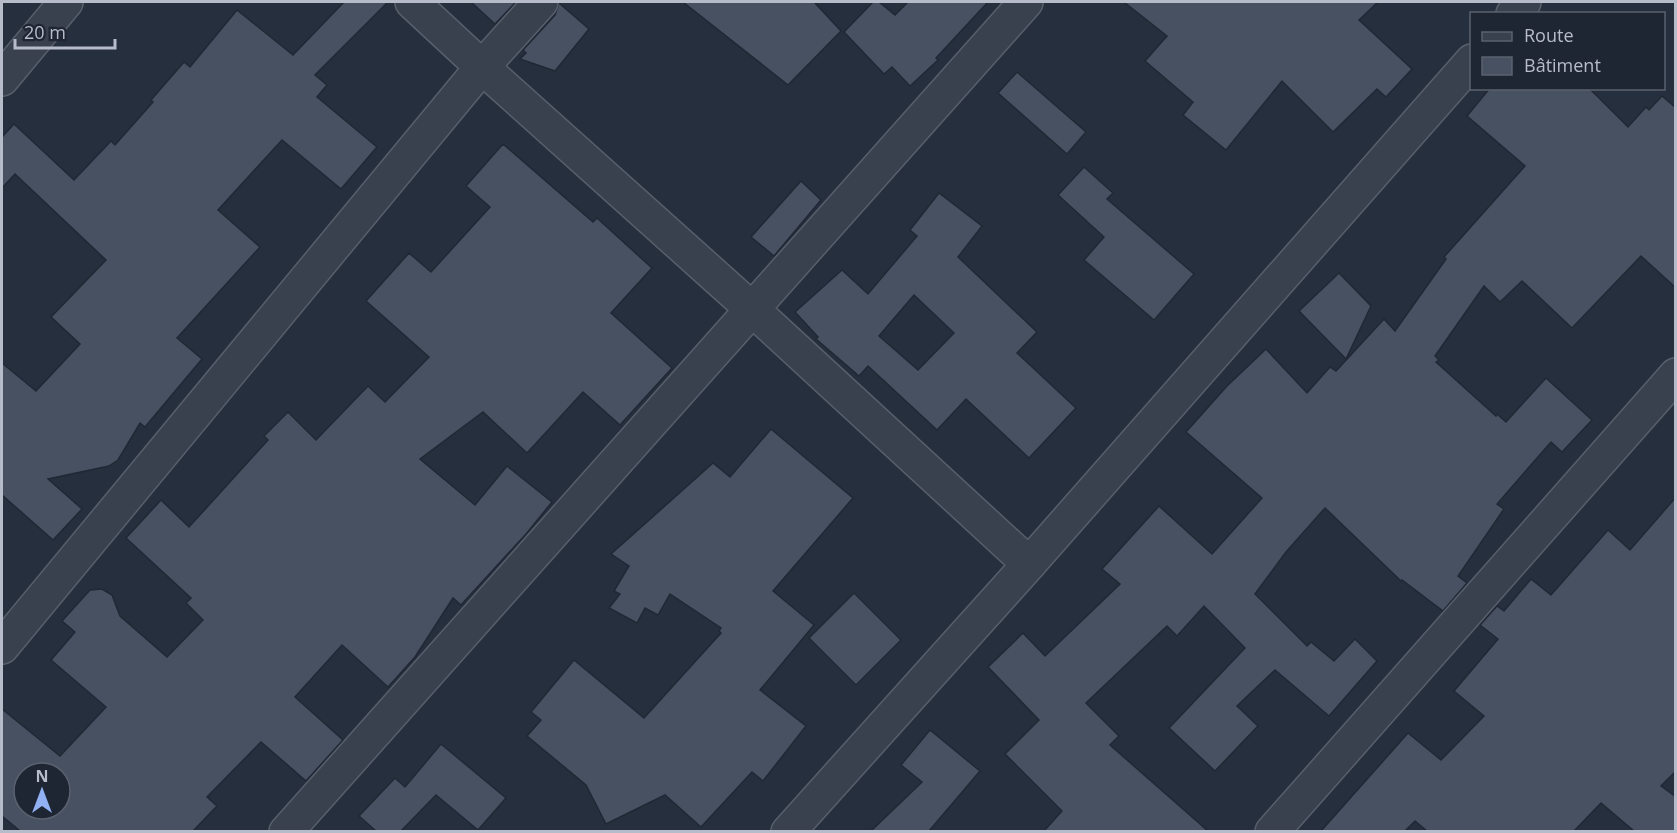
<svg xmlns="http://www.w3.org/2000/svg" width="1677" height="833" font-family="'Open Sans',sans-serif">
	<rect width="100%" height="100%" fill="#262f3e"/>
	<g fill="#475162" stroke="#212835" stroke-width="1.5" fill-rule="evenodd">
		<path d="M 344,2 L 388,2 L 315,75 L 327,85 L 317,97 L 377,147 L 341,189 L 282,140 L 218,210 L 260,247 L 177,338 L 202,359 L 145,427 L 140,423 L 118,460 L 109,466 L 48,479 L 82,509 L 53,540 L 2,495 L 2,363 L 36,391 L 80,344 L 51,317 L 106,260 L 15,174 L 2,188 L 2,137 L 14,124 L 74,180 L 111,141 L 115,145 L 153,102 L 151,100 L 184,62 L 190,67 L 237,10 L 293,55 Z"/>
		<path d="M 471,2 L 516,2 L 495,24 Z"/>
		<path d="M 683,2 L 814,2 L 841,31 L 788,85 Z"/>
		<path d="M 873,2 L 879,2 L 895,15 L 908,2 L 988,2 L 936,58 L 938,60 L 910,86 L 892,67 L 884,74 L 844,32 Z"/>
		<path d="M 1124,2 L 1378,2 L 1359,20 L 1412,69 L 1386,97 L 1377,89 L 1333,132 L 1282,81 L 1226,150 L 1183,115 L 1193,102 L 1145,61 L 1167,36 Z"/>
		<path d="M 559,3 L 589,29 L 555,71 L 520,59 L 526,53 L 523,50 L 555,15 Z"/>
		<path d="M 1017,72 L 1086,132 L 1067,154 L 998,93 Z"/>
		<path d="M 1490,88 L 1589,88 L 1628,127 L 1646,107 L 1649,110 L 1662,96 L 1676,108 L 1676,288 L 1641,256 L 1572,328 L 1522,281 L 1500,302 L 1484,286 L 1435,356 L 1439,360 L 1436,362 L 1496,416 L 1497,414 L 1506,422 L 1546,378 L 1592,420 L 1562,452 L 1551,442 L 1497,504 L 1504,509 L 1458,576 L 1467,583 L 1443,611 L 1402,580 L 1401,581 L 1325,508 L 1286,552 L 1255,594 L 1307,646 L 1311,642 L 1334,661 L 1355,639 L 1377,661 L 1329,716 L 1275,670 L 1237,706 L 1258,726 L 1215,771 L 1169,728 L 1245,648 L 1204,606 L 1177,636 L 1167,626 L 1086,703 L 1119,736 L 1110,745 L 1208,831 L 1044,831 L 1062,811 L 1005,754 L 1039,720 L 988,667 L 1023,633 L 1045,656 L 1120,584 L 1102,569 L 1159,506 L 1212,554 L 1262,498 L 1186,432 L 1227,386 L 1266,349 L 1307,393 L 1330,367 L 1336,371 L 1384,319 L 1395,331 L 1446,259 L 1444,257 L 1525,166 L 1467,116 Z"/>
		<path d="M 503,144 L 593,222 L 597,218 L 652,268 L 611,313 L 672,368 L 620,425 L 583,392 L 527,453 L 483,412 L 420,459 L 475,505 L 507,466 L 552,502 L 526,534 L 461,605 L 453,598 L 415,657 L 388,687 L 342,645 L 295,697 L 343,740 L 306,781 L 261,742 L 207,797 L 217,806 L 193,831 L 20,831 L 2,816 L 2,709 L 60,756 L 106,707 L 51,660 L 75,632 L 62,621 L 90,590 L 102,589 L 112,595 L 120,616 L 167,657 L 203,620 L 186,603 L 191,598 L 126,538 L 161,500 L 189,527 L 268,440 L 264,436 L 288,412 L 316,440 L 368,386 L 385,402 L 429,357 L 366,301 L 409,253 L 431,272 L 490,207 L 466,186 ZM 24,773 L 60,773 L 60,809 L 24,809 Z"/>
		<path d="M 1084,167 L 1113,193 L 1107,199 L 1194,274 L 1154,320 L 1084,260 L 1104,237 L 1058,195 Z"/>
		<path d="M 801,181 L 821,200 L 774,256 L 751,237 Z"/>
		<path d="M 939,193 L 982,226 L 958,257 L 1037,332 L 1017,353 L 1076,408 L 1029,458 L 966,399 L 937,430 L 868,366 L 859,376 L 816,339 L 818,337 L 795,312 L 842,270 L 868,294 L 917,236 L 910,230 ZM 914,295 L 954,333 L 918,370 L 879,336 Z"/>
		<path d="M 1339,273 L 1371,306 L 1346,359 L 1299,311 Z"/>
		<path d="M 771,429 L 853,498 L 773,591 L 814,625 L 760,690 L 806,726 L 763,781 L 752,772 L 701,827 L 665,795 L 606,824 L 586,785 L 527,736 L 541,720 L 531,712 L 574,660 L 644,718 L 721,633 L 719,631 L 721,628 L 670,594 L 658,615 L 645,608 L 637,623 L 609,608 L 620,594 L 614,591 L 629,566 L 611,554 L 713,463 L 730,477 Z"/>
		<path d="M 1676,497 L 1676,771 L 1661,786 L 1676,797 L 1676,831 L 1634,831 L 1601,803 L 1574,831 L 1427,831 L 1415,821 L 1405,831 L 1321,831 L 1408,733 L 1441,760 L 1484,716 L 1454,691 L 1498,639 L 1480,625 L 1497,606 L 1504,611 L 1531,579 L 1551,595 L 1608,530 L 1630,550 Z"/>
		<path d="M 854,593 L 901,640 L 856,685 L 809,638 Z"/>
		<path d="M 930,730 L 980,771 L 929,831 L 871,831 L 922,782 L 901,765 Z"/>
		<path d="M 441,744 L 506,798 L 478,830 L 436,795 L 401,831 L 376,831 L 359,816 L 395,778 L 405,787 Z"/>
	</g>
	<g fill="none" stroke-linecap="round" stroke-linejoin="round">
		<defs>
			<g id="street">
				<path d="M 412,2 L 482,67 L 753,310 L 1029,564"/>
				<path d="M 1513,14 L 1524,2"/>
				<path d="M 2,79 L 66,2"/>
				<path d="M 2,647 L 482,67 L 541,2"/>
				<path d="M 286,832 L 1026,2"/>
				<path d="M 788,832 L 1029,564 L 1472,61"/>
				<path d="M 1272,832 L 1676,375"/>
			</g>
		</defs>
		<use href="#street" stroke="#585f6c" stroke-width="36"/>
		<use href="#street" stroke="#3a414e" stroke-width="33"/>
	</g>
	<rect width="1677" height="833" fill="none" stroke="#b6bcc9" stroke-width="6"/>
	<rect x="1470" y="12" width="195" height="78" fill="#1f2633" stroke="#5b626f" stroke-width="1.5"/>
	<rect x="1482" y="32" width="30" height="9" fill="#3a414e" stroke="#5b626f" stroke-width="1.5"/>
	<text x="1524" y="42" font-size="18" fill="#b6bcc9">Route</text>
	<rect x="1482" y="57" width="30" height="18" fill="#475162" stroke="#5b626f" stroke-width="1.5"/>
	<text x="1524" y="72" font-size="18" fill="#b6bcc9">Bâtiment</text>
	<g transform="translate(42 791)"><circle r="28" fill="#1f2633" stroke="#5b626f" stroke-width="1.5"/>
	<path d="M0-4.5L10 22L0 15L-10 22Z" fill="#91b1f3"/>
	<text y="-9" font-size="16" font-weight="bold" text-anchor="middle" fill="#b6bcc9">N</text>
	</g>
	<path d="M15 39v9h100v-9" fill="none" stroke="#b6bcc9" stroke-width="3"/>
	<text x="24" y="39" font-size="18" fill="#b6bcc9" stroke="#1f2633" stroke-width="4.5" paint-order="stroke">20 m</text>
</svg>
